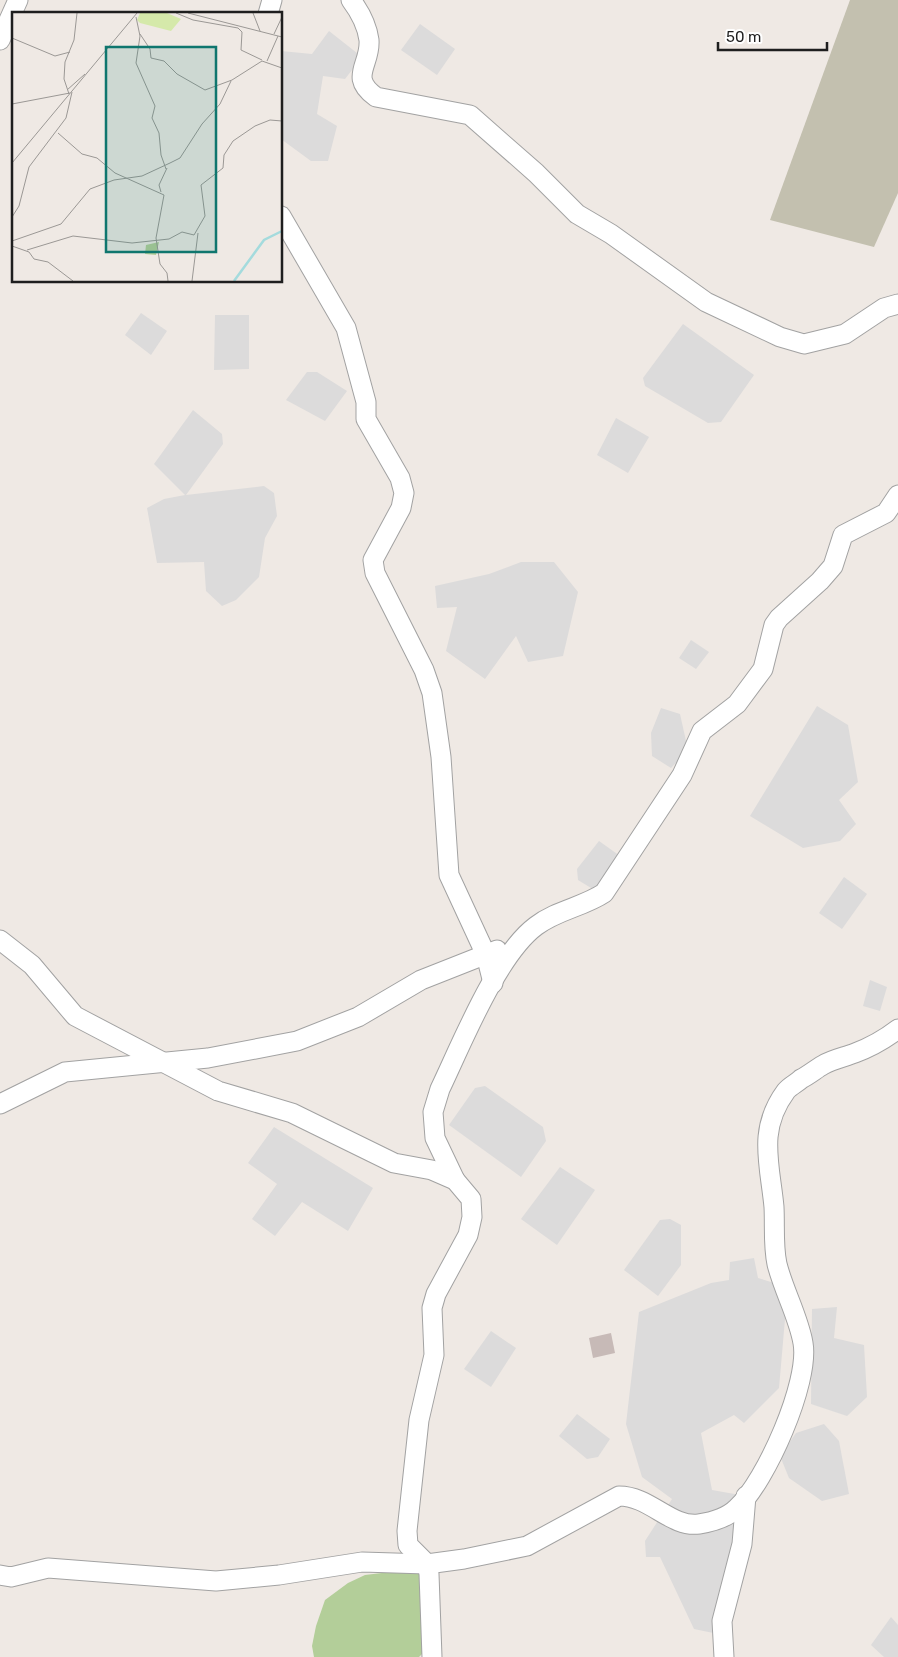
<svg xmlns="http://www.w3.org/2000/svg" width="898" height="1657" font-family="Rubik,sans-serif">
	<rect width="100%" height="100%" fill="#efe9e4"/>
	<g fill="#dcdbdb">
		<path d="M 420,24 L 455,49 L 437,75 L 401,50 Z"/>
		<path d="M 329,31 L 362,57 L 345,79 L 323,76 L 317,114 L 337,126 L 328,161 L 311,161 L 281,139 L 281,51 L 312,54 Z"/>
		<path d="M 141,313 L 167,331 L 151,355 L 125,335 Z"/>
		<path d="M 215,315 L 249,315 L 249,369 L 214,370 Z"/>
		<path d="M 683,324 L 754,375 L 721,422 L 708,423 L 645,386 L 643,378 Z"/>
		<path d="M 307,372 L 317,372 L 347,391 L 325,421 L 286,400 Z"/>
		<path d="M 193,410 L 222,434 L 223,444 L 186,495 L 264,486 L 274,493 L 277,516 L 265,538 L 259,577 L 236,600 L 222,606 L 206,591 L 204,562 L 157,563 L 147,508 L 164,499 L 185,495 L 154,464 Z"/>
		<path d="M 616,418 L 649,437 L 628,473 L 597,455 Z"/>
		<path d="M 521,562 L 554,562 L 578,592 L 563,656 L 528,662 L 516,636 L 485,679 L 446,651 L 457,607 L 437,608 L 435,586 L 489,574 Z"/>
		<path d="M 691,640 L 709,652 L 696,669 L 679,658 Z"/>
		<path d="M 817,706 L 848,725 L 858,782 L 839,800 L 856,824 L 840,841 L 803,848 L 750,816 Z"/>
		<path d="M 661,708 L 680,714 L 688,750 L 671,768 L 652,756 L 651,733 Z"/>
		<path d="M 599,841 L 620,856 L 596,891 L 578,880 L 577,869 Z"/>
		<path d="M 844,877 L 867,894 L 842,929 L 819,913 Z"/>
		<path d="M 870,980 L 887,987 L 880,1011 L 863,1006 Z"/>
		<path d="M 485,1086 L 543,1127 L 546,1141 L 521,1177 L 449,1125 L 475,1088 Z"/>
		<path d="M 274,1127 L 373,1188 L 348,1231 L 302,1202 L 275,1236 L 252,1219 L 277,1184 L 248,1163 Z"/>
		<path d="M 560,1167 L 595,1190 L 557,1245 L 521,1219 Z"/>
		<path d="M 670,1219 L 681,1225 L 681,1265 L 658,1296 L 624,1270 L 660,1220 Z"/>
		<path d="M 754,1258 L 758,1278 L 784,1286 L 787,1296 L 779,1388 L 744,1423 L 734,1415 L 701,1433 L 712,1490 L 746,1496 L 723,1635 L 694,1629 L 660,1557 L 646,1557 L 645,1541 L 672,1499 L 642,1477 L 626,1424 L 639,1312 L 711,1283 L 729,1280 L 730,1262 Z"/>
		<path d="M 837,1307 L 834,1338 L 864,1345 L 867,1397 L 847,1416 L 811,1404 L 812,1309 Z"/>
		<path d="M 491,1331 L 516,1348 L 491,1387 L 464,1369 Z"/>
		<path d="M 577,1414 L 610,1439 L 598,1457 L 587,1459 L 559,1436 Z"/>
		<path d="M 824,1424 L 839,1441 L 849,1494 L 822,1501 L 789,1478 L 780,1456 L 796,1433 Z"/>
		<path d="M 891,1617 L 898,1625 L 898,1657 L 884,1657 L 871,1645 Z"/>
	</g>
	<path fill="#c3c0af" d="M 850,0 L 898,0 L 898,193 L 874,247 L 770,220 Z"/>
	<path fill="#b3ce99" d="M 390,1572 L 429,1574 L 431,1645 L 419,1657 L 314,1657 L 312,1646 L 316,1626 L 325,1600 L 348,1583 L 365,1575 Z"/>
	<path fill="#c7bab7" d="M 611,1333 L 615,1353 L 593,1358 L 589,1338 Z"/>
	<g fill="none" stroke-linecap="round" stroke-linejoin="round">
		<defs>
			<g id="minor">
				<path d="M 351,0 C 360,12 367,25 369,40 C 371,65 348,77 376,97 L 470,115 L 536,173 L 577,214 L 611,234 L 706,302 L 780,337 L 804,344 L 845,334 L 884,308 L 898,304"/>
				<path d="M 268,14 L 272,0"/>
				<path d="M 0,40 L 18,0"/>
				<path d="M 281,216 L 346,328 L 366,402 L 366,419 L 400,478 L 404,493 L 401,508 L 373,560 L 375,573 L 424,670 L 432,693 L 441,757 L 449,875 L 486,955 L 493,983"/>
				<path d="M 0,940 L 32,965 L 75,1016 L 218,1091 L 292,1113 L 394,1163 L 432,1170 L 455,1180 L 471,1199 L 472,1217 L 468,1235 L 436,1294 L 432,1308 L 434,1355 L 419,1420 L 407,1531 L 408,1545 L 427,1564 L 429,1574 L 432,1657"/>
				<path d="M 0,1104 L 65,1072 L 208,1058 L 297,1041 L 358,1017 L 421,980 L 497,950"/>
				<path d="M 455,1180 L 435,1138 L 433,1112 L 440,1089 C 462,1043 497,955 536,926 C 557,910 583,907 604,893 L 682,775 L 702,731 L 737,704 L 763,669 L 774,625 L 779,618 L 820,581 L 833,566 L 843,535 L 886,513 L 898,495"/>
				<path d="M 0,1575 L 11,1577 L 48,1568 L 216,1581 L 279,1575 L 362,1562 L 427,1564 L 464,1559 L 527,1546 L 619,1496 C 650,1496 671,1528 699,1524 C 712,1522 728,1517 737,1508 C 766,1481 810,1382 803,1343 C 799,1318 783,1289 777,1264 C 773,1246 775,1225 774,1207 C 770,1164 757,1130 786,1091 C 790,1086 797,1083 801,1079 C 809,1075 816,1069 823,1065 C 833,1059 845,1057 855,1053 C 871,1047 885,1039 898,1029"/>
				<path d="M 724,1657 L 722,1621 L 742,1544 L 746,1496"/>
			</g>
		</defs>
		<use href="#minor" stroke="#a2a2a2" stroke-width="21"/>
		<use href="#minor" stroke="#fff" stroke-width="19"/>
	</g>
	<g transform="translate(12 12)">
		<rect width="270" height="270" fill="#efe9e4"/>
		<path d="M 128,1 L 155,1 L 169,7 L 159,19 L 128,11 L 125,8 Z" fill="#d5e9aa"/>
		<path d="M 147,230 L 144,243 L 133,242 L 134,233 Z" fill="#b3ce99"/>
		<path fill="none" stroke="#a4dbdd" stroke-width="2.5" d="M 222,269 L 252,228 L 270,219"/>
		<path fill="none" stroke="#9b9895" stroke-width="1" d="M 164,1 L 181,8 L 226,16 L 230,20 L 229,38 L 250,48M 176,1 L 270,25M 241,1 L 248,19M 124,5 L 128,24 L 124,51 L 143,94 L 140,106 L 147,121 L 149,143 L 154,157M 128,22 L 138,37 L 139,46 L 152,49 L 165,62 L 193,78 L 220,68 L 250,49 L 270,56M 262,22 L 270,5M 0,26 L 43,44 L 58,40M 255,49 L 266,24M 55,78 L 73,62M 57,82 L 52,67 L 53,50 L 62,28 L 65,1M 0,92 L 58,81M 46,121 L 70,142 L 85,146 L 103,161 L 152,183 L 144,226 L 148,252 L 155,261 L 156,269M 0,151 L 125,1M 158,151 L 168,146 L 190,112 L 208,92 L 219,69M 149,180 L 147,173 L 155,156M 0,205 L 7,194 L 17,155 L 54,106 L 60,80M 0,229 L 49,212 L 78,177 L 102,168 L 130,164 L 158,151M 0,234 L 17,240 L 22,247 L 36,250 L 61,269M 15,238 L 61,224 L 120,231 L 157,227 L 170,220 L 182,223 L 193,204 L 189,173 L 211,156 L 212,143 L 221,129 L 243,114 L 258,108 L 270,109M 180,269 L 186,221"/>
		<path fill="#0f766e" fill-opacity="0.15" stroke="#0f766e" stroke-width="2.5" d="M 94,35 L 204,35 L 204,240 L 94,240 Z"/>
		<rect width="270" height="270" fill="none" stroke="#1e1e1e" stroke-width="2.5"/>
	</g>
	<path d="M718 42v8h109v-8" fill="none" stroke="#1e1e1e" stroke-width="2.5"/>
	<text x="726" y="42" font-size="15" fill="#1e1e1e" stroke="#ffffff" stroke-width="4" paint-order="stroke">50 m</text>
</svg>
